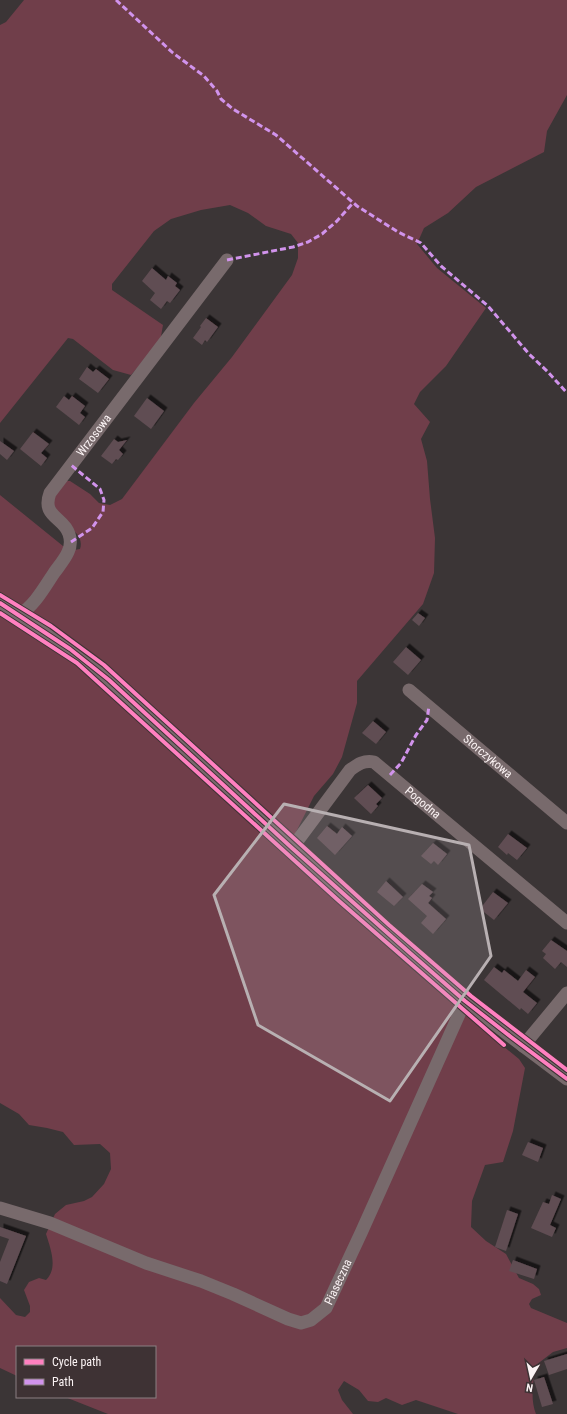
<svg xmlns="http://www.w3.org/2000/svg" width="567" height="1414" font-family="'Roboto Condensed',sans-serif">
	<defs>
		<filter id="shadow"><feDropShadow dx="3.5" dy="-3.5" stdDeviation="0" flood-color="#0009"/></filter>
	</defs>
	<rect width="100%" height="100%" fill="#3b3536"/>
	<path fill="#703e4a" d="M 24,0 L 567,0 L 567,95 L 547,131 L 544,152 L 476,187 L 448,213 L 424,228 L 417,244 L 437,268 L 486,308 L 446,366 L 420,392 L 414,404 L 430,422 L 421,439 L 427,461 L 430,499 L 435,538 L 434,573 L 423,604 L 357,681 L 357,703 L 342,757 L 333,774 L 314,796 L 295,834 L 280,850 L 402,960 L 476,1024 L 519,1059 L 525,1068 L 513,1131 L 503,1162 L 485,1165 L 472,1201 L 471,1227 L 486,1241 L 506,1254 L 519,1278 L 533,1284 L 539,1289 L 541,1295 L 532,1299 L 529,1304 L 531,1308 L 567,1323 L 567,1348 L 553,1352 L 536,1365 C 533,1380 530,1400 536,1414 L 458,1414 L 416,1400 L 402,1405 L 386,1398 L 378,1402 L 368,1401 L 359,1390 L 344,1381 L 338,1390 L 342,1400 L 353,1414 L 108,1414 L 65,1397 L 155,1397 L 155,1347 L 17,1347 L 17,1376 L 0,1368 L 0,1298 L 16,1315 L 25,1317 L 30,1312 L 30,1306 L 24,1290 L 29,1282 L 39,1278 L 46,1280 C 58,1268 51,1250 46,1234 L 55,1214 L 66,1205 L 84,1201 L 92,1197 L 104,1184 L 111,1169 L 110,1153 L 100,1144 L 74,1145 L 63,1132 L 47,1128 L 29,1125 L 19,1114 L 0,1103 L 0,495 L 63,546 L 74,550 L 80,549 C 87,527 48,523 52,501 C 53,494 59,487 62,481 L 70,481 L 90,494 L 99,503 L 110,505 L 122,499 L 194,403 L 232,357 L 292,275 L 298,258 L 298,243 L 291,234 L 266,226 L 248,213 L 230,205 L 201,210 L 171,219 L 154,231 L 112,284 L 112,290 L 163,325 L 160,342 L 131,375 L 113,370 L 73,339 L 68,338 L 0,423 L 0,25 L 6,22 Z"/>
	<g fill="#604d53" filter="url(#shadow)">
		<path d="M 152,268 L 166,280 L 168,276 L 177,283 L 175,286 L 180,290 L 170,303 L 167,301 L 161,309 L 150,300 L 155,293 L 142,281 Z"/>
		<path d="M 206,318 L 218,327 L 207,342 L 205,340 L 202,345 L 193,338 L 201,327 L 200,326 Z"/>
		<path d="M 87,367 L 93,372 L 96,369 L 109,379 L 98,393 L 79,379 Z"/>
		<path d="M 64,396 L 69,400 L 72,396 L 85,406 L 80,413 L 85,417 L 79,425 L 56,407 Z"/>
		<path d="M 147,398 L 164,411 L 151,429 L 134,416 Z"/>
		<path d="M 33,432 L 49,444 L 41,453 L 47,458 L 41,466 L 20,449 Z"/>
		<path d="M 114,439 L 118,442 L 127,440 L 119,450 L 123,454 L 118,460 L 116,459 L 112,464 L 101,456 Z"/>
		<path d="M 0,441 L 14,451 L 7,460 L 0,454 Z"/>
		<path d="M 418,613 L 425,618 L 419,626 L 412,620 Z"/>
		<path d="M 406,647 L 421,660 L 408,675 L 393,662 Z"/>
		<path d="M 373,721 L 386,732 L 376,744 L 362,733 Z"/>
		<path d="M 368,785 L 382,798 L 376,804 L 378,806 L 371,814 L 354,798 Z"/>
		<path d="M 327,826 L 337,834 L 342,827 L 352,836 L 335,855 L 317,838 Z"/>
		<path d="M 508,834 L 527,848 L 517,860 L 508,853 L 507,855 L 498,847 Z"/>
		<path d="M 433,843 L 447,854 L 438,865 L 434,861 L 431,864 L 421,856 Z"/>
		<path d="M 386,881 L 403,897 L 394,906 L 377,892 Z"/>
		<path d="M 422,884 L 433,892 L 429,896 L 432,898 L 428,903 L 446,919 L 433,934 L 421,923 L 427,916 L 408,899 Z"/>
		<path d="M 493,892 L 508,903 L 494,920 L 480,909 Z"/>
		<path d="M 551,940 L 567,951 L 567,967 L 561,962 L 555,969 L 543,958 L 546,954 L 542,951 Z"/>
		<path d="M 494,967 L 502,973 L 504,970 L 518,981 L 526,970 L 535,977 L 523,992 L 537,1003 L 528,1014 L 521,1008 L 520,1010 L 484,980 Z"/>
		<path d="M 528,1142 L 543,1148 L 538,1162 L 522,1155 Z"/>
		<path d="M 552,1195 L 561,1199 L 550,1225 L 556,1228 L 552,1237 L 531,1228 L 543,1202 L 549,1204 Z"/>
		<path d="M 507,1210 L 518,1214 L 506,1251 L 495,1247 Z"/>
		<path d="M 0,1227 L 26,1236 L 7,1284 L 0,1281 L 0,1262 L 9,1239 L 0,1236 Z"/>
		<path d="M 513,1260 L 537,1269 L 534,1279 L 509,1271 Z"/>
		<path d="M 567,1354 L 567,1369 L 549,1375 L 544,1361 Z"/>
		<path d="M 544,1377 L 553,1404 L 542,1407 L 534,1380 Z"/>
	</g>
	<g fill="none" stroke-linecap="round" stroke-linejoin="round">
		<g stroke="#786a6c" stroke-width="13">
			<path d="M 0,603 L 70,649 L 109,680 L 292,848 L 410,953 L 465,1001 L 511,1037 L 567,1079"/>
			<path id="s1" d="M 19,615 C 35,605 44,588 54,573 C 59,566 65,559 68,552 C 71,546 71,540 69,534 C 64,517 41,517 50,493 L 227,260"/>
			<path id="s2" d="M 409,690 L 567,823"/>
			<path id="s3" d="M 292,848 L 350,770 C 358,764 364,760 374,762 L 567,923"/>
			<path d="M 523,1046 L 567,993"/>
			<path id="s4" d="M 0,1208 L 50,1223 L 146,1263 L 201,1281 L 233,1294 L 288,1319 L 301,1323 L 311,1320 L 326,1308 L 361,1233 L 465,1001"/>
		</g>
		<g stroke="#d193ec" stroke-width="3" stroke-dasharray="6 3" stroke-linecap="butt">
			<path d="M 116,0 L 173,53 L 204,76 L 217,91 L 221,99 L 233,109 L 276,135 L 357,206 L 398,232 L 421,243 L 441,266 L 488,306 L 529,354 L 548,372 L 567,393"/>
			<path d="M 227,260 L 293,247 L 308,242 L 322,234 L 337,221 L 353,203"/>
			<path d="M 71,542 L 92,528 L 103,512 L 104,500 L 100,489 L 71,465"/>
			<path d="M 390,775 L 401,763 L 416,735 L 427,720 L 429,706"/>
		</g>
		<defs>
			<g id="cycleway">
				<path d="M 0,595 L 51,626 L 104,665 L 389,925 L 471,996 L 567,1070"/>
				<path d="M 0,603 L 70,649 L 109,680 L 292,848 L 410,953 L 465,1001 L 511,1037 L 567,1079"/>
				<path d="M 0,613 L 77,663 L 339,901 L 504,1045"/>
			</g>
		</defs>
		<use href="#cycleway" stroke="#3e3234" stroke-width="6"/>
		<use href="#cycleway" stroke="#ff80c0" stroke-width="4"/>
	</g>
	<path fill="#b8b0b2" fill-opacity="0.2" stroke="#b8b0b2" stroke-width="3" stroke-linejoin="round" d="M 284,804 L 469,845 L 491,956 L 390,1101 L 258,1025 L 214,895 Z"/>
	<g text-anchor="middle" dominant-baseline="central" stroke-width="3.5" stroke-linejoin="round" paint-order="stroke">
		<g font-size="12" fill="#fbf3f4" stroke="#3e3234">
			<text stroke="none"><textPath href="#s1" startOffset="220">Wrzosowa</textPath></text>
			<text stroke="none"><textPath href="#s2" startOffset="103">Storczykowa</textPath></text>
			<text stroke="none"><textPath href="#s3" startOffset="187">Pogodna</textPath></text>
			<text stroke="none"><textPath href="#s4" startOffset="381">Piaseczna</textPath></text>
		</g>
	</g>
	<rect x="16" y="1346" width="140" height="52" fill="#3e3234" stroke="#8a7f81"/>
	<rect x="24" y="1359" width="20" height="6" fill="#ff80c0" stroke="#8a7f81"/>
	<text x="52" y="1366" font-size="12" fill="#fbf3f4">Cycle path</text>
	<rect x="24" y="1379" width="20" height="6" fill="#d193ec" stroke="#8a7f81"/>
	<text x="52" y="1386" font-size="12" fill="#fbf3f4">Path</text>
	<g transform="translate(531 1378) rotate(189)" stroke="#3e3234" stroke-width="3" paint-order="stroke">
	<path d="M0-3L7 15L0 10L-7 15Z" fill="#fbf3f4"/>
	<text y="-6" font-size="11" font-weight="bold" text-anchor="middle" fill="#fbf3f4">N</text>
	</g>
</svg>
